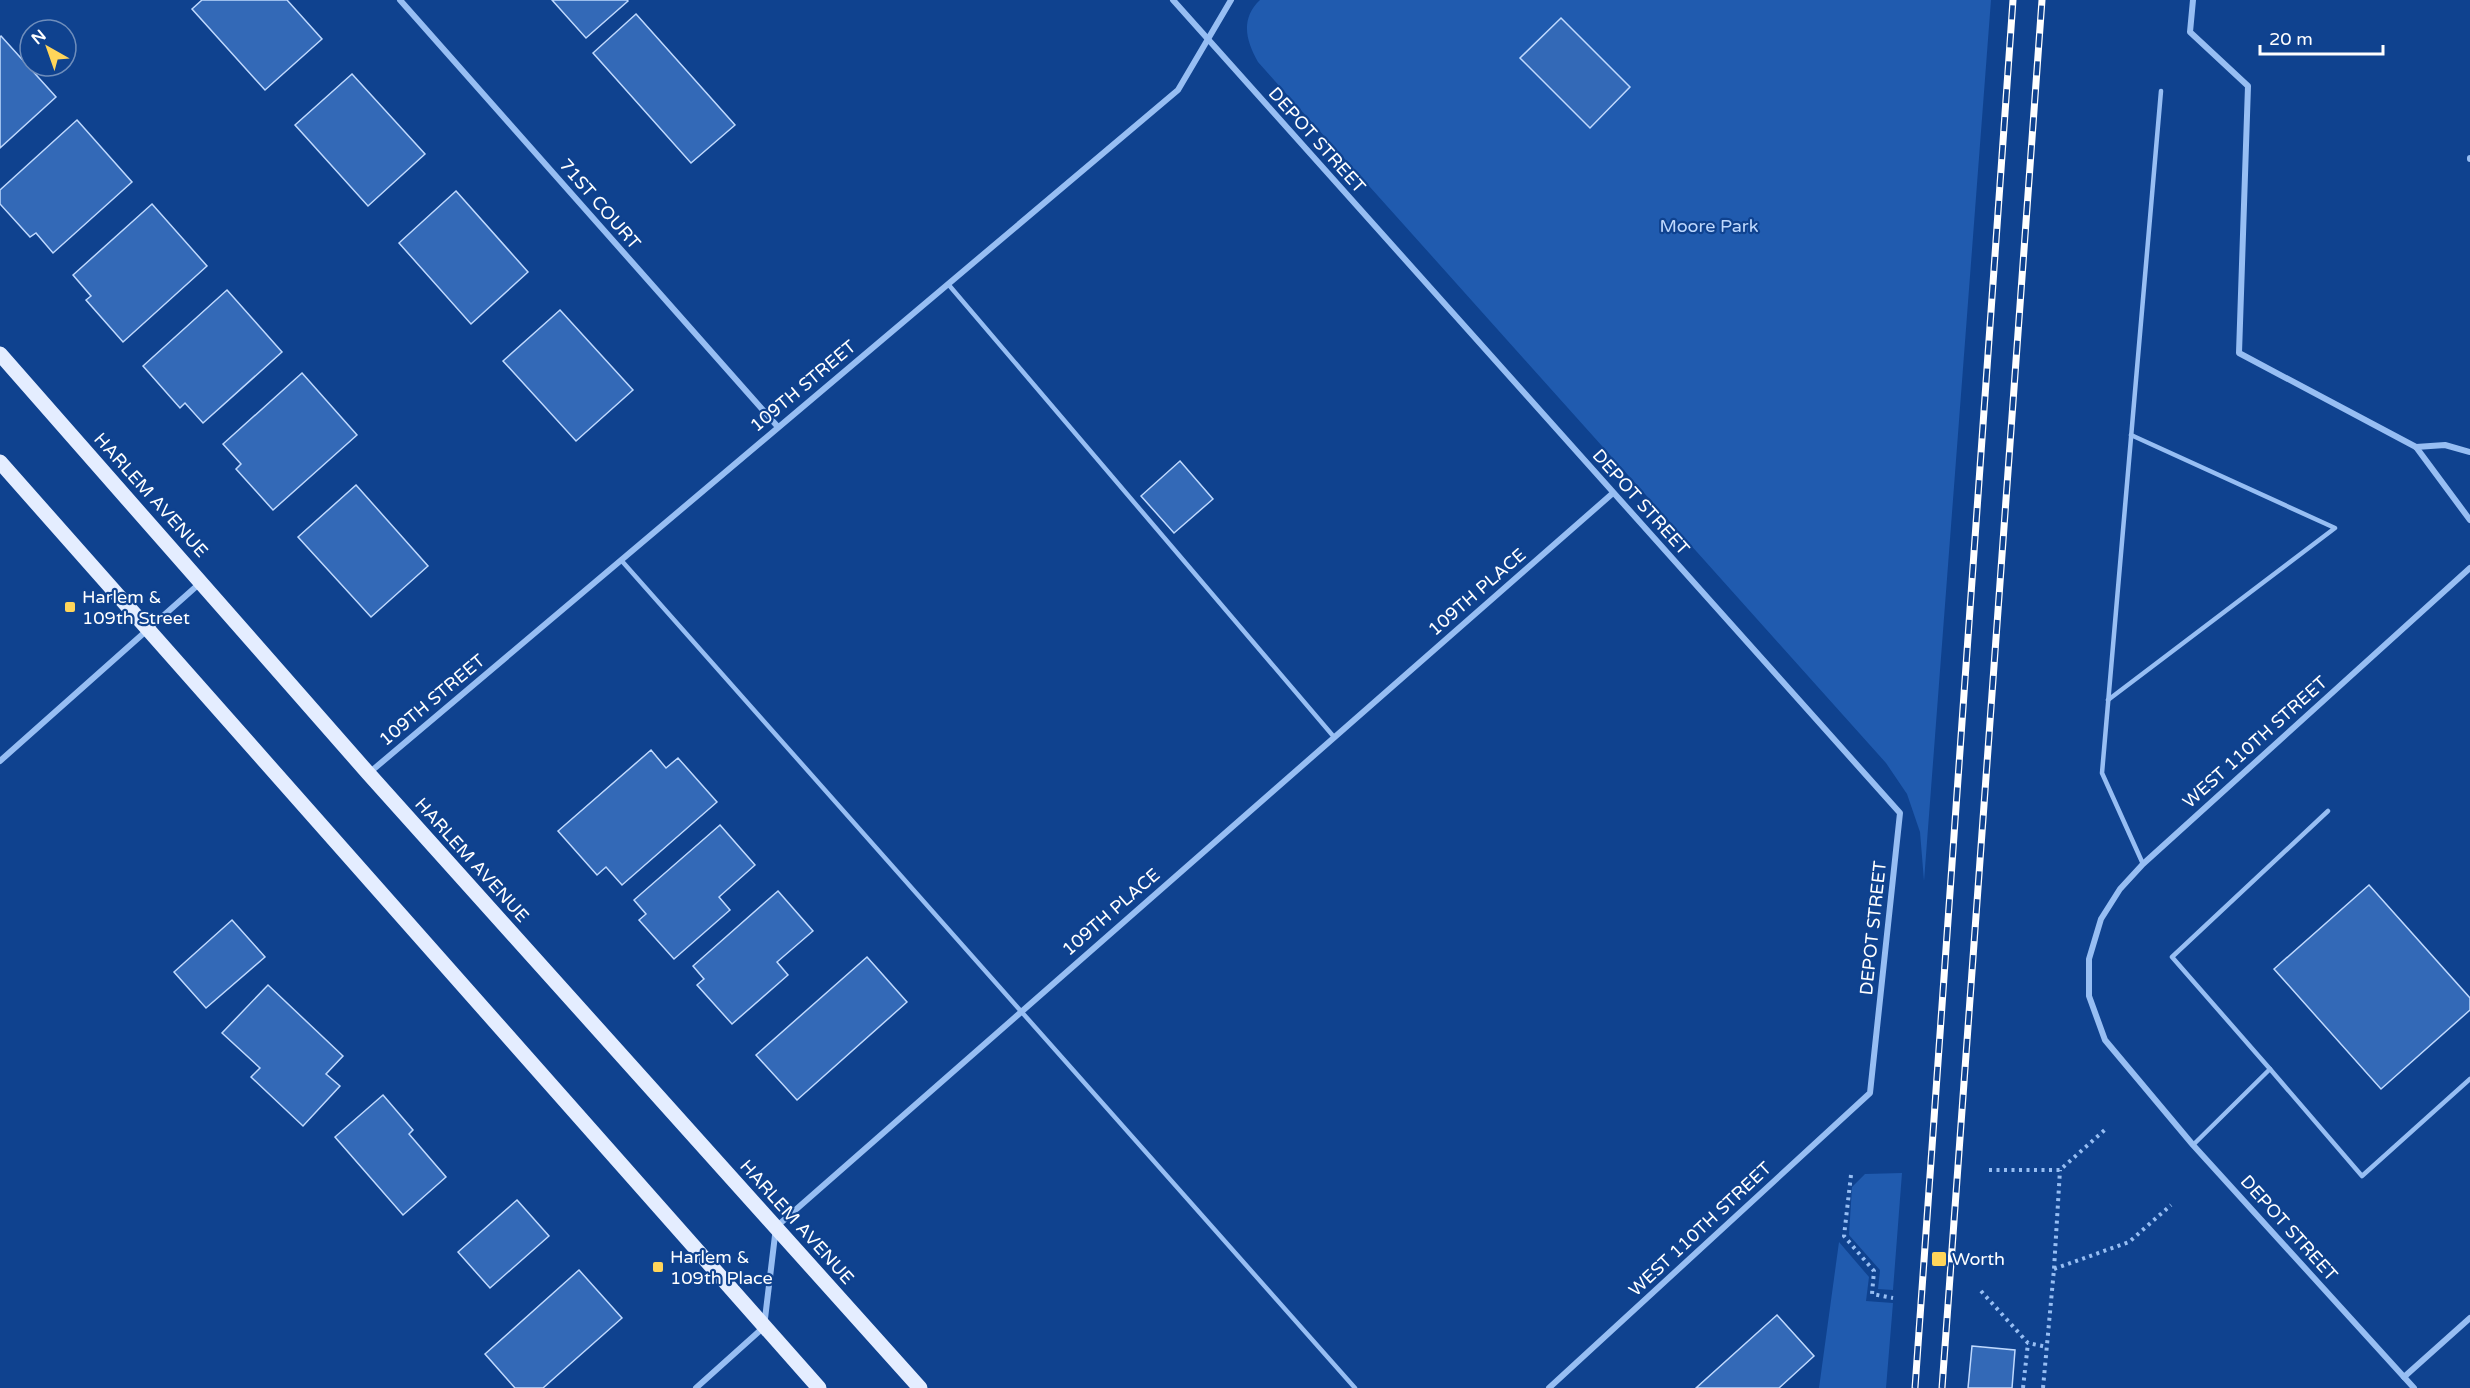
<svg xmlns="http://www.w3.org/2000/svg" width="2470" height="1388" font-family="'Varela Round',sans-serif">
	<rect width="100%" height="100%" fill="#0f428f"/>
	<g fill="#205baf">
		<path d="M 1260,0 L 1991,0 L 1924,881 L 1920,832 L 1907,794 L 1886,763 L 1258,62 C 1246,41 1240,19 1260,0 Z"/>
		<path d="M 1902,1173 L 1893,1290 L 1878,1289 L 1880,1270 L 1849,1235 L 1852,1187 L 1865,1174 Z"/>
		<path d="M 1839,1242 L 1869,1277 L 1866,1301 L 1893,1303 L 1886,1388 L 1819,1388 Z"/>
	</g>
	<g fill="#3369b7" stroke="#bfd9fe" stroke-width="1.5">
		<path d="M 202,0 L 287,0 L 322,39 L 265,90 L 192,9 Z"/>
		<path d="M 552,0 L 627,0 L 628,1 L 586,38 Z"/>
		<path d="M 636,14 L 735,125 L 691,163 L 593,53 Z"/>
		<path d="M 1561,18 L 1630,87 L 1590,128 L 1520,58 Z"/>
		<path d="M 1,36 L 56,97 L 0,148 L 0,37 Z"/>
		<path d="M 352,74 L 425,154 L 368,206 L 295,125 Z"/>
		<path d="M 77,120 L 132,182 L 53,253 L 36,233 L 30,237 L 0,204 L 0,190 Z"/>
		<path d="M 456,191 L 528,272 L 471,324 L 399,243 Z"/>
		<path d="M 152,204 L 207,266 L 123,342 L 86,300 L 91,296 L 73,275 Z"/>
		<path d="M 227,290 L 282,352 L 203,423 L 185,403 L 180,408 L 143,366 Z"/>
		<path d="M 560,310 L 633,390 L 576,441 L 503,361 Z"/>
		<path d="M 302,373 L 357,435 L 273,510 L 236,469 L 241,464 L 223,444 Z"/>
		<path d="M 1180,461 L 1213,499 L 1174,533 L 1141,496 Z"/>
		<path d="M 356,485 L 428,566 L 371,617 L 298,537 Z"/>
		<path d="M 651,750 L 666,768 L 678,758 L 717,802 L 622,885 L 606,867 L 597,875 L 558,831 Z"/>
		<path d="M 720,825 L 755,865 L 719,897 L 730,910 L 674,959 L 639,920 L 646,914 L 634,900 Z"/>
		<path d="M 2369,885 L 2470,998 L 2470,1010 L 2381,1089 L 2274,969 Z"/>
		<path d="M 778,891 L 813,931 L 777,962 L 788,975 L 732,1024 L 697,985 L 704,979 L 693,966 Z"/>
		<path d="M 232,920 L 265,957 L 206,1008 L 174,972 Z"/>
		<path d="M 867,957 L 907,1002 L 797,1100 L 756,1055 Z"/>
		<path d="M 268,985 L 343,1056 L 326,1074 L 340,1086 L 303,1126 L 251,1077 L 260,1068 L 222,1033 Z"/>
		<path d="M 383,1095 L 413,1130 L 409,1134 L 446,1177 L 403,1215 L 335,1137 Z"/>
		<path d="M 517,1200 L 549,1236 L 490,1288 L 458,1252 Z"/>
		<path d="M 579,1270 L 622,1318 L 543,1388 L 515,1388 L 485,1354 Z"/>
		<path d="M 1777,1315 L 1814,1356 L 1779,1388 L 1696,1388 Z"/>
		<path d="M 1972,1346 L 2015,1350 L 2012,1388 L 1968,1388 Z"/>
	</g>
	<g fill="none" stroke-linecap="round" stroke-linejoin="round">
		<g stroke="#97bef3" stroke-width="4" stroke-dasharray="3 4.5" stroke-linecap="butt">
			<path d="M 1989,1170 L 2060,1170 L 2107,1128"/>
			<path d="M 1851,1175 L 1844,1236 L 1874,1271 L 1872,1294 L 1893,1298"/>
			<path d="M 2054,1269 L 2129,1242 L 2171,1205"/>
			<path d="M 1981,1291 L 2028,1343 L 2047,1347"/>
			<path d="M 2023,1388 L 2028,1343"/>
			<path d="M 2043,1388 L 2054,1269 L 2060,1170"/>
		</g>
		<g stroke="#97bef3" stroke-width="4.5">
			<path d="M 948,284 L 1334,737"/>
			<path d="M 621,560 L 1355,1388"/>
			<path d="M 2108,700 L 2335,528 L 2131,435"/>
			<path d="M 2143,864 L 2102,773 L 2161,91"/>
			<path d="M 2270,1069 L 2172,957 L 2328,811"/>
			<path d="M 2193,1145 L 2270,1069 L 2362,1176 L 2470,1079"/>
		</g>
		<g stroke="#97bef3" stroke-width="6">
			<path d="M 400,0 L 778,427"/>
			<path d="M 1173,0 L 1900,813 L 1870,1093 L 1549,1388"/>
			<path d="M 2193,0 L 2190,32 L 2248,86 L 2239,353 L 2416,447 L 2470,520"/>
			<path d="M 2470,159 L 2470,158"/>
			<path d="M 2416,447 L 2445,445 L 2470,452"/>
			<path d="M 0,761 L 199,584"/>
			<path d="M 369,773 L 1178,90 L 1231,0"/>
			<path d="M 2404,1377 L 2470,1318"/>
			<path d="M 696,1388 L 764,1327 L 776,1227 L 1613,493"/>
			<path d="M 2414,1388 L 2193,1145 L 2105,1040 L 2089,996 L 2089,959 L 2101,919 L 2120,889 L 2143,864 L 2470,568"/>
		</g>
		<g stroke="#e4edff" stroke-width="15">
			<path d="M 0,354 L 368,773 L 920,1388"/>
			<path d="M 0,462 L 819,1388"/>
		</g>
		<defs>
			<g id="rail">
				<path d="M 1915,1388 L 2013,0"/>
				<path d="M 1942,1388 L 2042,0"/>
			</g>
		</defs>
		<use href="#rail" stroke="#fff" stroke-width="7"/>
		<use href="#rail" stroke="#0f428f" stroke-width="4.5" stroke-dasharray="14" stroke-linecap="butt"/>
	</g>
	<g fill="#ffd55a" stroke="#0f428f" stroke-width="2">
		<rect x="64" y="601" width="12" height="12" rx="3"/>
		<rect x="1931" y="1251" width="16" height="16" rx="3"/>
		<rect x="652" y="1261" width="12" height="12" rx="3"/>
	</g>
	<g text-anchor="middle" dominant-baseline="central" stroke-width="4.5" stroke-linejoin="round" paint-order="stroke">
		<g font-size="18" fill="#fff" stroke="#0f428f">
			<text transform="translate(1317 140) rotate(48)">DEPOT STREET</text>
			<text transform="translate(600 204) rotate(49)">71ST COURT</text>
			<text transform="translate(803 386) rotate(-40)">109TH STREET</text>
			<text transform="translate(151 495) rotate(48)">HARLEM AVENUE</text>
			<text transform="translate(1641 502) rotate(48)">DEPOT STREET</text>
			<text transform="translate(1477 592) rotate(-41)">109TH PLACE</text>
			<text transform="translate(432 700) rotate(-40)">109TH STREET</text>
			<text transform="translate(2255 742) rotate(-42)">WEST 110TH STREET</text>
			<text transform="translate(472 860) rotate(48)">HARLEM AVENUE</text>
			<text transform="translate(1111 912) rotate(-41)">109TH PLACE</text>
			<text transform="translate(1873 928) rotate(-84)">DEPOT STREET</text>
			<text transform="translate(797 1222) rotate(48)">HARLEM AVENUE</text>
			<text transform="translate(2289 1228) rotate(48)">DEPOT STREET</text>
			<text transform="translate(1700 1229) rotate(-43)">WEST 110TH STREET</text>
		</g>
		<g font-size="18" fill="#bfd9fe" stroke="#0f428f">
			<text x="1709" y="226">Moore Park</text>
		</g>
		<g font-size="18" fill="#fff" stroke="#0f428f" text-anchor="start">
			<text x="82" y="597">Harlem &amp;<tspan x="82" dy="21">109th Street</tspan></text>
			<text x="670" y="1257">Harlem &amp;<tspan x="670" dy="21">109th Place</tspan></text>
			<text x="1952" y="1259">Worth</text>
		</g>
	</g>
	<g transform="translate(48 48) rotate(320)"><circle r="28" fill="#0f428f" stroke="#6f8ebc" stroke-width="1.5"/>
	<path d="M0-4.5L10 22L0 15L-10 22Z" fill="#ffd55a"/>
	<text y="-9" font-size="16" font-weight="bold" text-anchor="middle" fill="#ffffff">N</text>
	</g>
	<path d="M2260 45v9h123v-9" fill="none" stroke="#ffffff" stroke-width="3"/>
	<text x="2269" y="45" font-size="18" fill="#ffffff" stroke="#0f428f" stroke-width="4.5" paint-order="stroke">20 m</text>
</svg>
